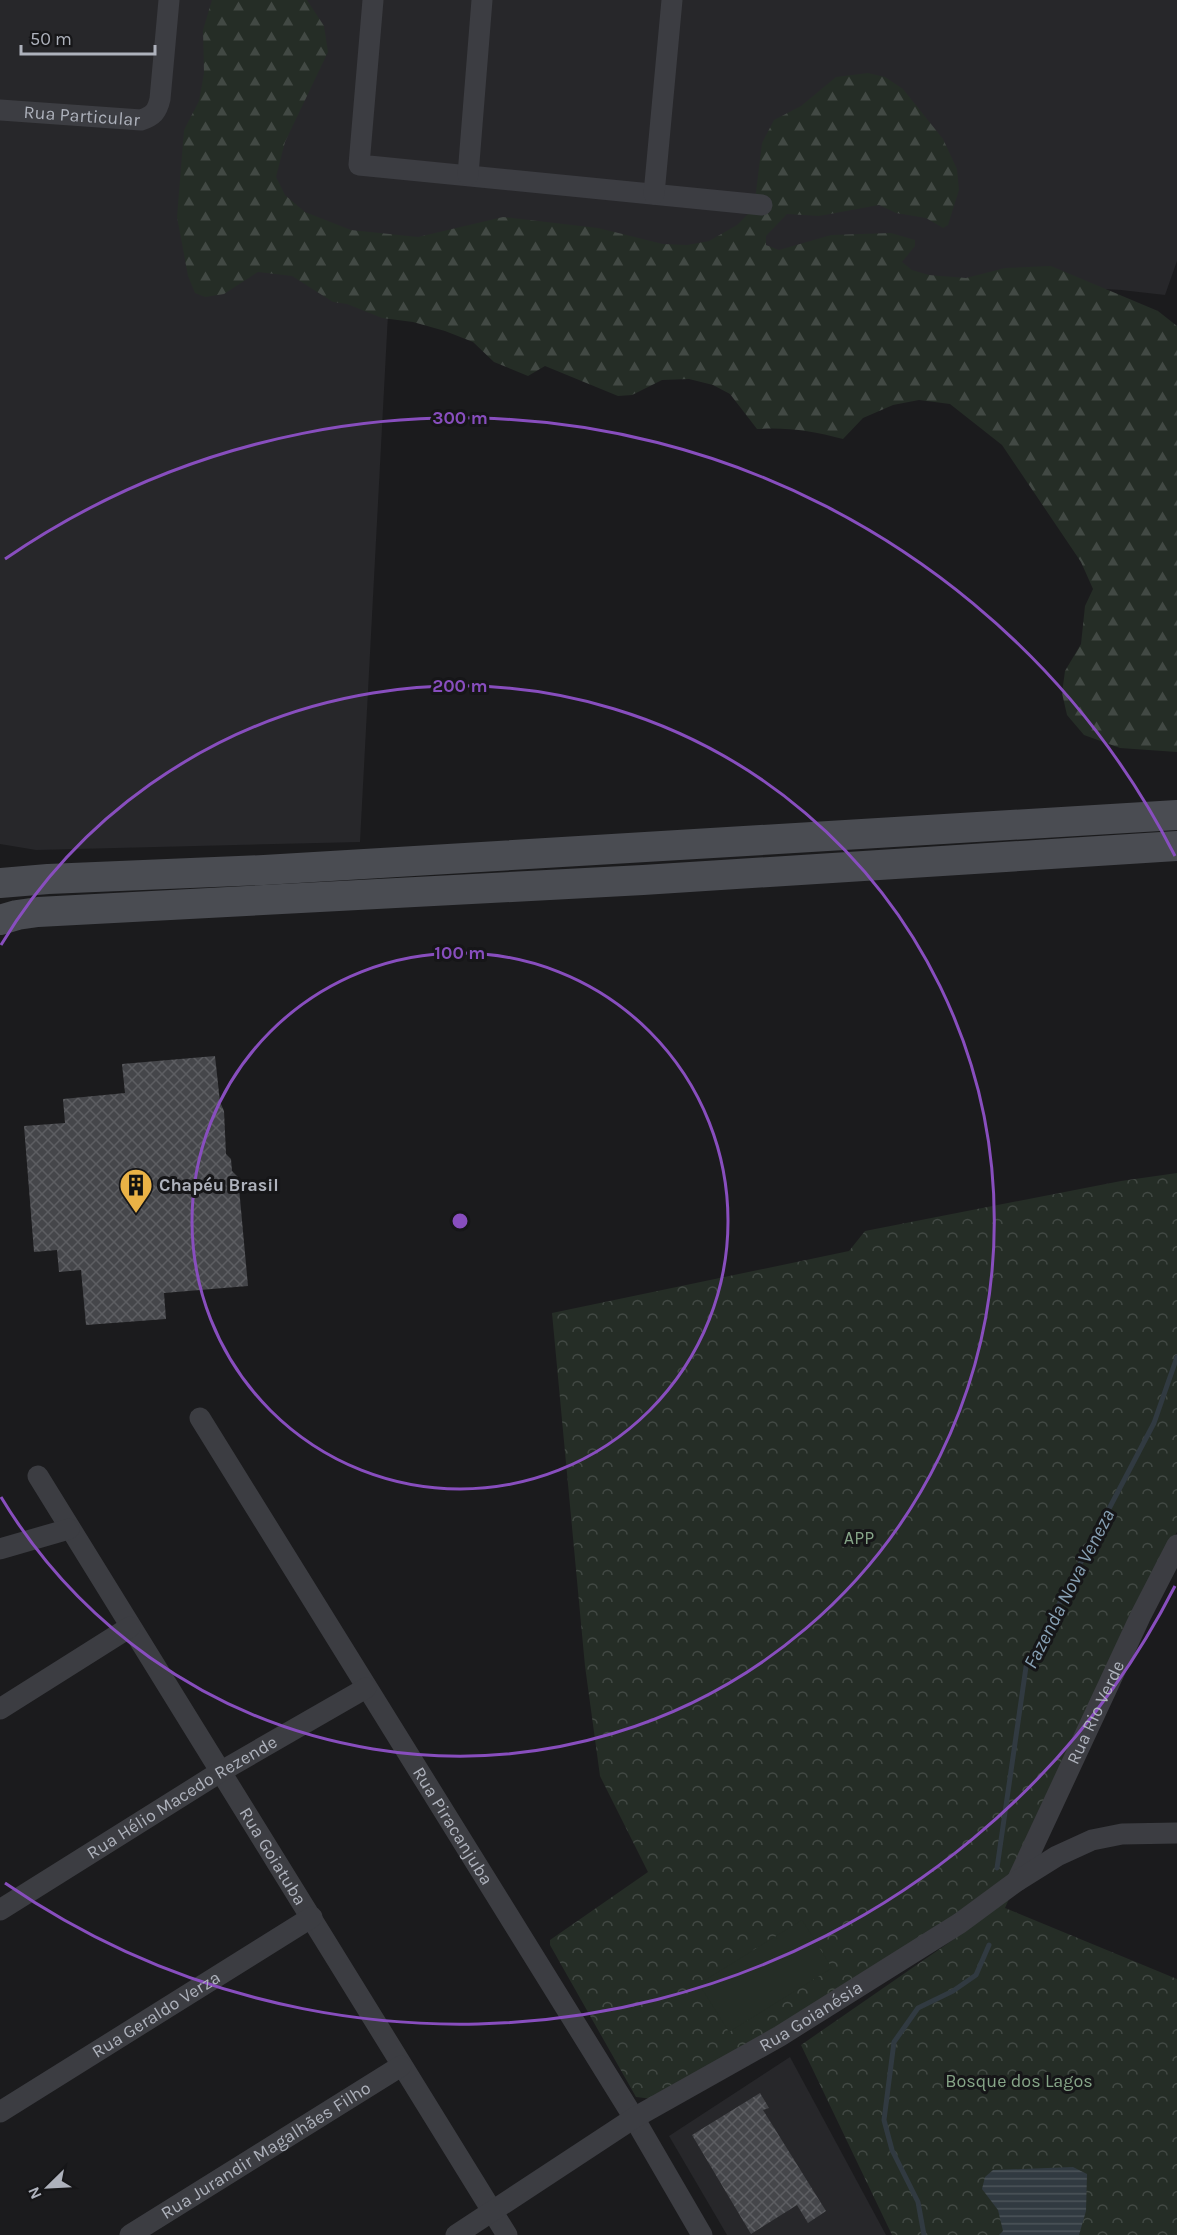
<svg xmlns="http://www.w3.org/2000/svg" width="1177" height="2235" font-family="Karla,sans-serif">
	<defs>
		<pattern id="forest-firs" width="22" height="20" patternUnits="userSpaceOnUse" patternTransform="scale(1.5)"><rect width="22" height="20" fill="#252d26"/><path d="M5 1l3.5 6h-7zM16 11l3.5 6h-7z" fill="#424944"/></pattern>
		<pattern id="park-crowns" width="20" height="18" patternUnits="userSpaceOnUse" patternTransform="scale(1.5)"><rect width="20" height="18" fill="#252d26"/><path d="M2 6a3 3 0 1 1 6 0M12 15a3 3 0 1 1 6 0" fill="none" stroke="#424944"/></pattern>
		<pattern id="water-rules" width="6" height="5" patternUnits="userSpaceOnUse" patternTransform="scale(1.5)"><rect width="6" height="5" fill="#313a41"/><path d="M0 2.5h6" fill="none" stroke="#4c545a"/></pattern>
		<pattern id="building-cross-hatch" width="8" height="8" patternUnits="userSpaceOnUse" patternTransform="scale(1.5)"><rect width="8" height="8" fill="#45464a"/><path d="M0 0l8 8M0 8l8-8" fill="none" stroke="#5d5e62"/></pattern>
	</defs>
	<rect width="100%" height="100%" fill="#1b1b1d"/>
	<g fill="#27272a">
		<path d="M 0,0 L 1177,0 L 1177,261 L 1165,295 L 1121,290 L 785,270 L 392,239 L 360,842 L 36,850 L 0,844 Z"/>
		<path d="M 790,2057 L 886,2235 L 727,2235 L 669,2136 Z"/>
	</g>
	<path fill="url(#forest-firs)" d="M 212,0 L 307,0 L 324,26 L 328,52 L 285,142 L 276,177 L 285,195 L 305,212 L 351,230 L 418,237 L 503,217 L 598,228 L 663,244 L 687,245 L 709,241 L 737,225 L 754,208 L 762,143 L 774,120 L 801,106 L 836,77 L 868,73 L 885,77 L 903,89 L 943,139 L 957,169 L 959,190 L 948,225 L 943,228 L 926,218 L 896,213 L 879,205 L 819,216 L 787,214 L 766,236 L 766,245 L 779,250 L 831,235 L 891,233 L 915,240 L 915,246 L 902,262 L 912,270 L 929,275 L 966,278 L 1005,268 L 1051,266 L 1158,311 L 1177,326 L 1177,752 L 1120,748 L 1084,735 L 1067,715 L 1062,693 L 1065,671 L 1081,644 L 1085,606 L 1093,589 L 1081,562 L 1002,445 L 950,404 L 919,400 L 893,405 L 863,418 L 843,439 C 813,431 787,427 757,429 L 730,394 L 713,385 L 689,379 L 662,380 L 632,395 L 618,396 L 545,366 L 528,376 L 494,362 L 473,342 L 445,331 L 413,322 L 382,318 L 347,304 L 333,302 L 292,276 L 258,272 L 224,294 L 205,297 L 195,293 L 188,276 L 177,217 L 184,130 L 199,101 L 204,73 L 203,30 Z"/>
	<path fill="url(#park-crowns)" d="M 1177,1173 L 1177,1532 L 1135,1613 L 1005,1908 L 1177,1979 L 1177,2235 L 892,2235 L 801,2045 L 957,1937 L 653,2099 L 636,2097 L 550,1945 L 550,1940 L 648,1872 L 600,1776 L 585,1666 L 552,1313 L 849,1251 L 865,1231 L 1121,1181 Z"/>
	<path fill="#252d26" d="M 802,1920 L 832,1968 L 729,2032 L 699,1984 Z"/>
	<path fill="url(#water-rules)" d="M 1073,2167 L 1087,2174 L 1086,2211 L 1079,2235 L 999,2235 L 1003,2231 L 998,2210 L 982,2189 L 985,2177 L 993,2170 Z"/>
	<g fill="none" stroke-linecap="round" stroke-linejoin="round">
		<g stroke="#313a41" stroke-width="5">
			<path d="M 997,1868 L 1026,1667 L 1154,1423 L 1177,1357"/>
			<path d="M 924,2235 L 918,2202 L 892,2150 L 884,2120 L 894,2042 L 918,2008 L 953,1991 L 976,1975 L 989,1945"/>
		</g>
	</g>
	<g fill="url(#building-cross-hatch)">
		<path d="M 215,1056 L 220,1102 L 224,1111 L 226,1154 L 231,1159 L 232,1171 L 238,1177 L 248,1286 L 164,1293 L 166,1319 L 86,1325 L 81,1270 L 59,1272 L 57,1250 L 34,1252 L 24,1126 L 65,1123 L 63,1099 L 125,1093 L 122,1064 Z"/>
		<path d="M 760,2093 L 769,2108 L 763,2110 L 826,2211 L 808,2223 L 797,2205 L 751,2234 L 692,2135 Z"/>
	</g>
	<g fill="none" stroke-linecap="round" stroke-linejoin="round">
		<g stroke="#3c3d42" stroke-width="21">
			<path d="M 373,0 L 359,165 L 762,205"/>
			<path id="s1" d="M 0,110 L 141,120 C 153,116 157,112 160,99 L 169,0"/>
			<path d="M 468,175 L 482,0"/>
			<path d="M 654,194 L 672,0"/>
			<path id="s2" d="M 200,1418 L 634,2118 L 702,2235"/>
			<path id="s3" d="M 38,1476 L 507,2235"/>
			<path d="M 0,1549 L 69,1529"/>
			<path d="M 0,1709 L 130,1627"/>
			<path id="s4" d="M 1017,1881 L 1140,1617 L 1177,1545"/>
			<path id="s5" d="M 0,1910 L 220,1772 L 366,1688"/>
			<path id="s6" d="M 0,2112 L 312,1917"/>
			<path id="s7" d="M 130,2235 L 401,2066"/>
			<path id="s8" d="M 456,2235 L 634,2118 L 780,2036 L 960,1923 L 1017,1881 L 1057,1856 L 1092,1840 L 1122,1834 L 1177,1833"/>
		</g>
		<g stroke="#4a4c52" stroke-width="30">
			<path d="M 0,883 L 48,879 L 264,870 L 1177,815"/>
			<path d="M 0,920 L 17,915 L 38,912 L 643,880 L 1177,846"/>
		</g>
	</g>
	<g fill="none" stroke="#884ebe" stroke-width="3">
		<circle cx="460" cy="1221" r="268"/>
		<path d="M1 945A535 535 0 1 1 1 1497"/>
		<path d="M1175 1586A803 803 0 0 1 5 1883M5 559A803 803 0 0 1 1175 856"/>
	</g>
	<defs>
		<symbol id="building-pin" viewBox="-11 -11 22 30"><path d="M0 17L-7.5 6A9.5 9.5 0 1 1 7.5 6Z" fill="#eab246" stroke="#161618"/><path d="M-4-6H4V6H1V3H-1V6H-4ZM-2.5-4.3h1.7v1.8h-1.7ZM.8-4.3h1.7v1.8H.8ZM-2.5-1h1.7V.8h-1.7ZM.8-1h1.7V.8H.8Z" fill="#111"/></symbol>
	</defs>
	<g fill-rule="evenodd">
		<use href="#building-pin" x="117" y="1166" width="38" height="52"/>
	</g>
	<g text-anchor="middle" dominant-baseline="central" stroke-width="6" stroke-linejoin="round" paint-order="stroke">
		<g font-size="18" fill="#aeb2bc" stroke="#161618">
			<text stroke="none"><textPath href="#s1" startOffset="82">Rua Particular</textPath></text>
			<text stroke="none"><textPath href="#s4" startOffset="186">Rua Rio Verde</textPath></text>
			<text stroke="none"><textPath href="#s5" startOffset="214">Rua Hélio Macedo Rezende</textPath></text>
			<text stroke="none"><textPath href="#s2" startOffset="480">Rua Piracanjuba</textPath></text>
			<text stroke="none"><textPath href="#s3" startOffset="447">Rua Goiatuba</textPath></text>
			<text stroke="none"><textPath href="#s6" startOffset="184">Rua Geraldo Verza</textPath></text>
			<text stroke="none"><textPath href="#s8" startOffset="417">Rua Goianésia</textPath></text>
			<text stroke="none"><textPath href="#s7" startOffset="160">Rua Jurandir Magalhães Filho</textPath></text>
		</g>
		<g font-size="18" font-weight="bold" fill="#aeb2bc" stroke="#161618" text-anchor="start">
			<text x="159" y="1185">Chapéu Brasil</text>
		</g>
		<g font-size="18" fill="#86a588" stroke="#161618">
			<text x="859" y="1538">APP</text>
			<text x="1019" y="2081">Bosque dos Lagos</text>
		</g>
		<g font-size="20" font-style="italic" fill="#87a0b4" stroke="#161618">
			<text transform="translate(1069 1589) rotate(-63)">Fazenda Nova Veneza</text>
		</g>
	</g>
	<circle cx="460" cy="1221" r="9" fill="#884ebe" stroke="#161618" stroke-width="3"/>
	<g font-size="18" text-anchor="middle" font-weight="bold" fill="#884ebe" stroke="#161618" stroke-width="6" stroke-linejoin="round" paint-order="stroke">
		<text x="460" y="424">300 m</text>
		<text x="460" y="692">200 m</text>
		<text x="460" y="959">100 m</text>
	</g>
	<g transform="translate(48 2187) rotate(246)" stroke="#161618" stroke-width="4.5" paint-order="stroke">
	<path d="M0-4.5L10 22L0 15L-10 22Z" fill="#aeb2bc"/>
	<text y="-9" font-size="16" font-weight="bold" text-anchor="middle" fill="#aeb2bc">N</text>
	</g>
	<path d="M21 45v9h134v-9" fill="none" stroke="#aeb2bc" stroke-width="3"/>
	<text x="30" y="45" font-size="18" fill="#aeb2bc" stroke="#161618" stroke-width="4.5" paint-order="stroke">50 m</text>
</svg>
